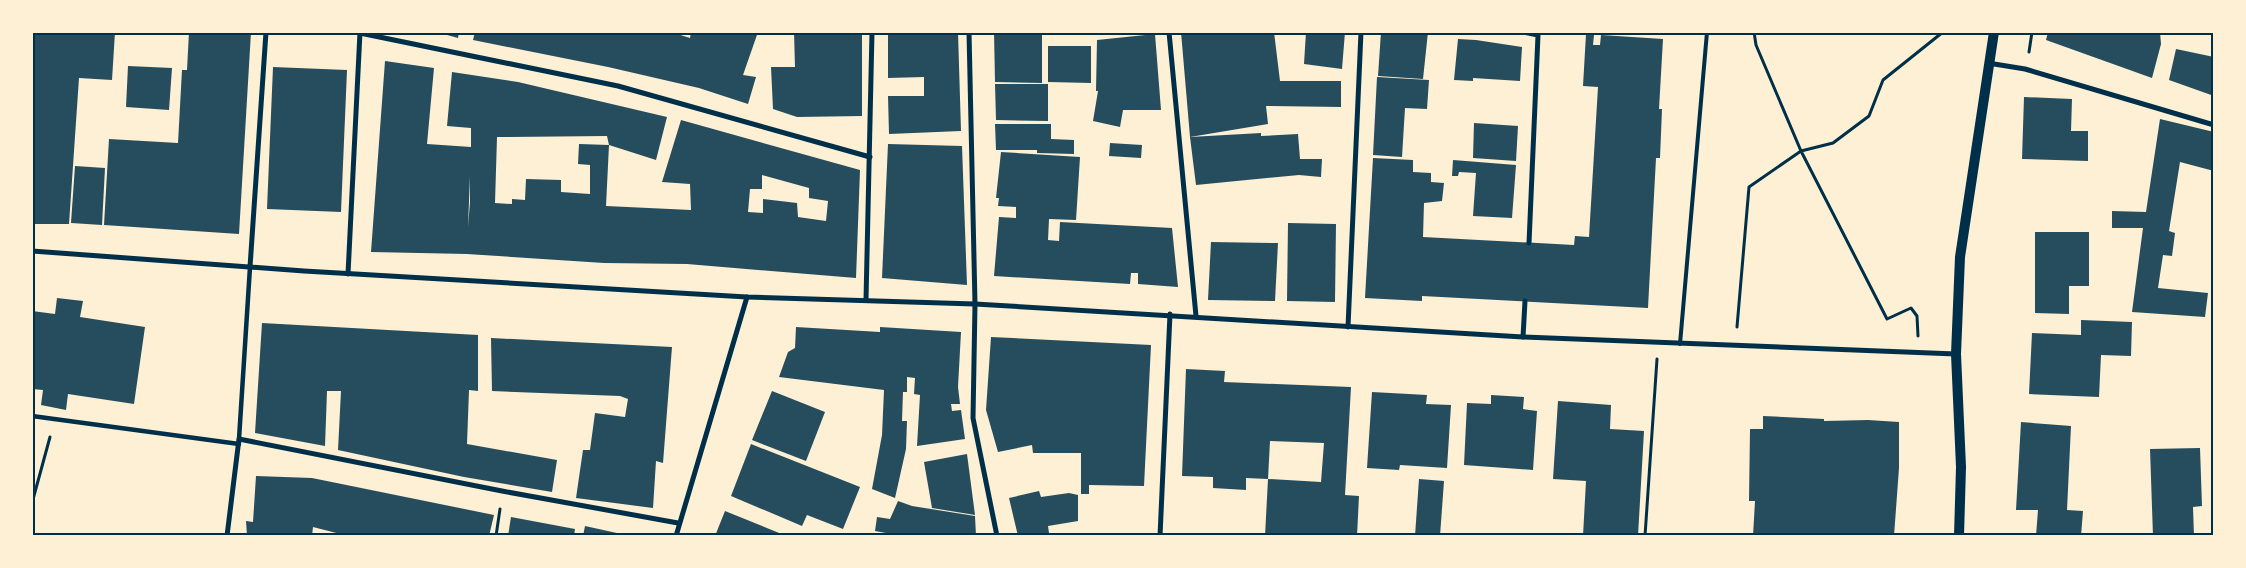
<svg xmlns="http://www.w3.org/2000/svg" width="2246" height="568" font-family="'Fira Sans Condensed',sans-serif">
	<rect width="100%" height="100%" fill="#fdf0d5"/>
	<g fill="#264d5e" fill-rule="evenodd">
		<path d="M 32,32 L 115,32 L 112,80 L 79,78 L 69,224 L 32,224 Z"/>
		<path d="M 189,32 L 251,32 L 239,234 L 104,225 L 109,139 L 178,143 L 182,70 L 187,70 Z"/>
		<path d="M 436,32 L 459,32 L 458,38 Z"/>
		<path d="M 475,32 L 671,32 L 690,38 L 691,32 L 758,32 L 743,75 L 756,77 L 748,104 L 699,88 L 608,67 L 473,40 Z"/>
		<path d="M 794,32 L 862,32 L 862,116 L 797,117 L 773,109 L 771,67 L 795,67 Z"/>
		<path d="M 888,32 L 958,32 L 961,131 L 889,134 L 888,96 L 924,96 L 924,77 L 888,78 Z"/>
		<path d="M 994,32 L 1042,32 L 1042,83 L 995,82 Z"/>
		<path d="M 1181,32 L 1274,32 L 1280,81 L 1341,81 L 1341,107 L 1266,106 L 1268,124 L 1190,137 Z"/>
		<path d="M 1306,32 L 1345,32 L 1342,69 L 1304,64 Z"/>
		<path d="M 1381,32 L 1428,32 L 1423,79 L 1378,76 Z"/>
		<path d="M 2048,32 L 2160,32 L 2161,44 L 2152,78 L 2046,40 Z"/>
		<path d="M 1155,34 L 1161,110 L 1123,110 L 1120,127 L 1093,121 L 1098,91 L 1096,91 L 1097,40 Z"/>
		<path d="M 1586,34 L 1594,35 L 1593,45 L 1600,45 L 1601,35 L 1663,39 L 1659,109 L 1662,109 L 1660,158 L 1656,158 L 1648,308 L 1422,296 L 1422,301 L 1365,298 L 1373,158 L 1413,160 L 1413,172 L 1431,173 L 1431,182 L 1444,183 L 1442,201 L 1424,203 L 1423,237 L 1574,245 L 1575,236 L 1589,237 L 1598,87 L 1583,86 Z"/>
		<path d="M 1458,39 L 1476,40 L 1522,47 L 1520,81 L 1473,78 L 1473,81 L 1454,80 Z"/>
		<path d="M 1048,46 L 1091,46 L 1091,83 L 1048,82 Z"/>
		<path d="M 2176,49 L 2214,57 L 2214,96 L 2169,80 Z"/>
		<path d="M 385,61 L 434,68 L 427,144 L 471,147 L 471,128 L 447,126 L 452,72 L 518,82 L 667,117 L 656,160 L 609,145 L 606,206 L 691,210 L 690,184 L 662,182 L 681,120 L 860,170 L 856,278 L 687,264 L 604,263 L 467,254 L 371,252 ZM 607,136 L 609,145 L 579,144 L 578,164 L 590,165 L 590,194 L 561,192 L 561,180 L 526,179 L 525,200 L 512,199 L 512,204 L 495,203 L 497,137 ZM 762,175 L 809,188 L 809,198 L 828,201 L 826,221 L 798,217 L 797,203 L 763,199 L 763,213 L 748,212 L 750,189 L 762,189 ZM 470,176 L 470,202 L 468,227 Z"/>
		<path d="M 128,66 L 172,68 L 169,110 L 126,107 Z"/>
		<path d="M 273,67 L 347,70 L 341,212 L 267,209 Z"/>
		<path d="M 1377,77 L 1429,80 L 1427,109 L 1405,108 L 1402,157 L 1373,155 Z"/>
		<path d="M 995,84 L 1048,84 L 1048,121 L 996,120 Z"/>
		<path d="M 2024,97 L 2072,99 L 2071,131 L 2088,131 L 2088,161 L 2022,159 Z"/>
		<path d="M 2160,119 L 2214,132 L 2214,171 L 2180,162 L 2169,231 L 2175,233 L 2172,256 L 2163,255 L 2158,288 L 2208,293 L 2205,317 L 2132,312 L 2143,228 L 2112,228 L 2112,211 L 2146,212 Z"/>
		<path d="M 1474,123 L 1518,126 L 1516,161 L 1473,158 Z"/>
		<path d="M 995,124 L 1051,124 L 1051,139 L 1074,140 L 1074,154 L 1037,153 L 1037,150 L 996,150 Z"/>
		<path d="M 1261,133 L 1261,136 L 1298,134 L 1300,159 L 1322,159 L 1321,177 L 1299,175 L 1196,185 L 1190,137 Z"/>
		<path d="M 1110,143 L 1142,145 L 1141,158 L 1109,156 Z"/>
		<path d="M 888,144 L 962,146 L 967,285 L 882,278 Z"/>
		<path d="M 1001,152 L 1080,157 L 1076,220 L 1049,219 L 1048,240 L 1059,241 L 1060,222 L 1172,228 L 1178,287 L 1138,284 L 1138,273 L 1131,273 L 1130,284 L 994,276 L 999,217 L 1016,218 L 1016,207 L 998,206 L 999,198 L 996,198 Z"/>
		<path d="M 1453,160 L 1516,165 L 1512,218 L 1473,216 L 1476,173 L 1459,172 L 1458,176 L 1452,176 Z"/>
		<path d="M 75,166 L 105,168 L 102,225 L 71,223 Z"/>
		<path d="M 1288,223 L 1336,224 L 1335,302 L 1287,301 Z"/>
		<path d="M 2035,232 L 2089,232 L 2089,286 L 2069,286 L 2069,314 L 2035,313 Z"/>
		<path d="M 1211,242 L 1278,243 L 1275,301 L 1208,300 Z"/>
		<path d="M 57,298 L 83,301 L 80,317 L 145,327 L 134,404 L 68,394 L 66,410 L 41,405 L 43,390 L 32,389 L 32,311 L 55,314 Z"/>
		<path d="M 2081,320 L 2132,322 L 2131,356 L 2101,355 L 2099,397 L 2029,394 L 2032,333 L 2081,335 Z"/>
		<path d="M 262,323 L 478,335 L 478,391 L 469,390 L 467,444 L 557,460 L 552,492 L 464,477 L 338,450 L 341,391 L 327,391 L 325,446 L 255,433 Z"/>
		<path d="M 796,327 L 880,332 L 880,327 L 961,332 L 958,387 L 960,404 L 951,404 L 952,411 L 961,410 L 965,439 L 917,446 L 920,395 L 914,394 L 915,378 L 907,377 L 907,392 L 903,392 L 902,421 L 907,421 L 906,449 L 895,498 L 872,489 L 882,435 L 884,390 L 779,377 L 788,352 L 795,348 Z"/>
		<path d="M 991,337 L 1151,345 L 1144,486 L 1089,485 L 1089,494 L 1081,494 L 1081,453 L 1033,453 L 1032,445 L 998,452 L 986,410 Z"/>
		<path d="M 491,338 L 672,347 L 663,463 L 656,461 L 653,508 L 576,498 L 583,450 L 590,450 L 595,413 L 625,417 L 628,399 L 620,396 L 492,391 Z"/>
		<path d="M 1186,369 L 1225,371 L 1224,382 L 1351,387 L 1345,495 L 1359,496 L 1357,536 L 1265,536 L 1268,479 L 1321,482 L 1324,443 L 1270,441 L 1268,479 L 1246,478 L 1246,490 L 1213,488 L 1213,477 L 1182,476 Z"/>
		<path d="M 772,391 L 825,412 L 806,461 L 752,440 Z"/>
		<path d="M 1372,392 L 1427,395 L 1426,404 L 1451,405 L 1447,468 L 1400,465 L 1399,470 L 1367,468 Z"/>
		<path d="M 1491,395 L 1524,397 L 1523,409 L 1537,411 L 1533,470 L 1464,465 L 1467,403 L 1491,404 Z"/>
		<path d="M 1558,401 L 1611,405 L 1610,429 L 1644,431 L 1638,536 L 1583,536 L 1586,481 L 1553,479 Z"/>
		<path d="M 1763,416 L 1824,419 L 1824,421 L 1868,420 L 1899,422 L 1899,468 L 1894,536 L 1753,536 L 1755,501 L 1749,501 L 1750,429 L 1763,429 Z"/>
		<path d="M 2021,422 L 2071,426 L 2067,510 L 2083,511 L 2081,536 L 2036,536 L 2038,510 L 2016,510 Z"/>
		<path d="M 751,444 L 860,487 L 843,529 L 807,515 L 802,526 L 731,496 Z"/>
		<path d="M 2200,448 L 2202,506 L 2193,507 L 2194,536 L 2153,536 L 2150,449 Z"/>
		<path d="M 967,454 L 975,515 L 932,508 L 924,462 Z"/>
		<path d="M 256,476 L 312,478 L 494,515 L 489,536 L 348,536 L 313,527 L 312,536 L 247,536 L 246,521 L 253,522 Z"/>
		<path d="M 1419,479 L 1444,481 L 1440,536 L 1415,536 Z"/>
		<path d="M 1039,491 L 1041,497 L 1069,493 L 1078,495 L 1078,521 L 1048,526 L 1049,533 L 1018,536 L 1009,498 Z"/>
		<path d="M 898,501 L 912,506 L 975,516 L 976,536 L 885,536 L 886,533 L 875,531 L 877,517 L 890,519 Z"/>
		<path d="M 725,511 L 784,535 L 784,536 L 715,536 Z"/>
		<path d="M 511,517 L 575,529 L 574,536 L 508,536 Z"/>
		<path d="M 585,526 L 626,535 L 626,536 L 583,536 Z"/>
	</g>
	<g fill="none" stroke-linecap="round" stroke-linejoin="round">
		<g stroke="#003049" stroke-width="3">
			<path d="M 1556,33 L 1567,32"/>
			<path d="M 2029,52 L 2032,32"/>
			<path d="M 1737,327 L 1749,187 L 1801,151 L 1756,45 L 1754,32"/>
			<path d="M 1918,336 L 1917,316 L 1911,308 L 1887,319 L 1801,151 L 1833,143 L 1869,116 L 1883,80 L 1943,32"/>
			<path d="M 32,503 L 50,437"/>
			<path d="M 496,536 L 500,509"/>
			<path d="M 1645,536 L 1657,359"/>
		</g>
		<path stroke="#003049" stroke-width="4" d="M 1680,344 L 1707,32"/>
		<g stroke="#003049" stroke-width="4.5">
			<path d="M 32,416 L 239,444"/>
			<path d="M 239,439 L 250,267"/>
		</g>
		<g stroke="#003049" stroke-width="5">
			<path d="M 355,32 L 618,86 L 870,157"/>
			<path d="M 969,32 L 975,304 L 973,418 L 997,536"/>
			<path d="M 1169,32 L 1196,316"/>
			<path d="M 1523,32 L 1538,35 L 1529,243"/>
			<path d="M 1988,63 L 2025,69 L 2214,125"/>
			<path d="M 32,251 L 304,271 L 747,297 L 975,304 L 1523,337 L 1956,354"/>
			<path d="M 250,267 L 266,32"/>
			<path d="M 348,274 L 360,32"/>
			<path d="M 866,300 L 872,32"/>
			<path d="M 1348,327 L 1361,32"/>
			<path d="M 1523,337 L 1525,301"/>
			<path d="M 227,536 L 239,439 L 502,491 L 678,523"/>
			<path d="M 676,536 L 747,297"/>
			<path d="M 1160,536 L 1170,314"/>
		</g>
		<path stroke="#003049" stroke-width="10" d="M 1959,536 L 1961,467 L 1956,354 L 1960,257 L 1994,32"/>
	</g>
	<rect width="2246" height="568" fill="none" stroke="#fdf0d5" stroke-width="68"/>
	<rect x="34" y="34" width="2178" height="500" fill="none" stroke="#003049" stroke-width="2"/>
</svg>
